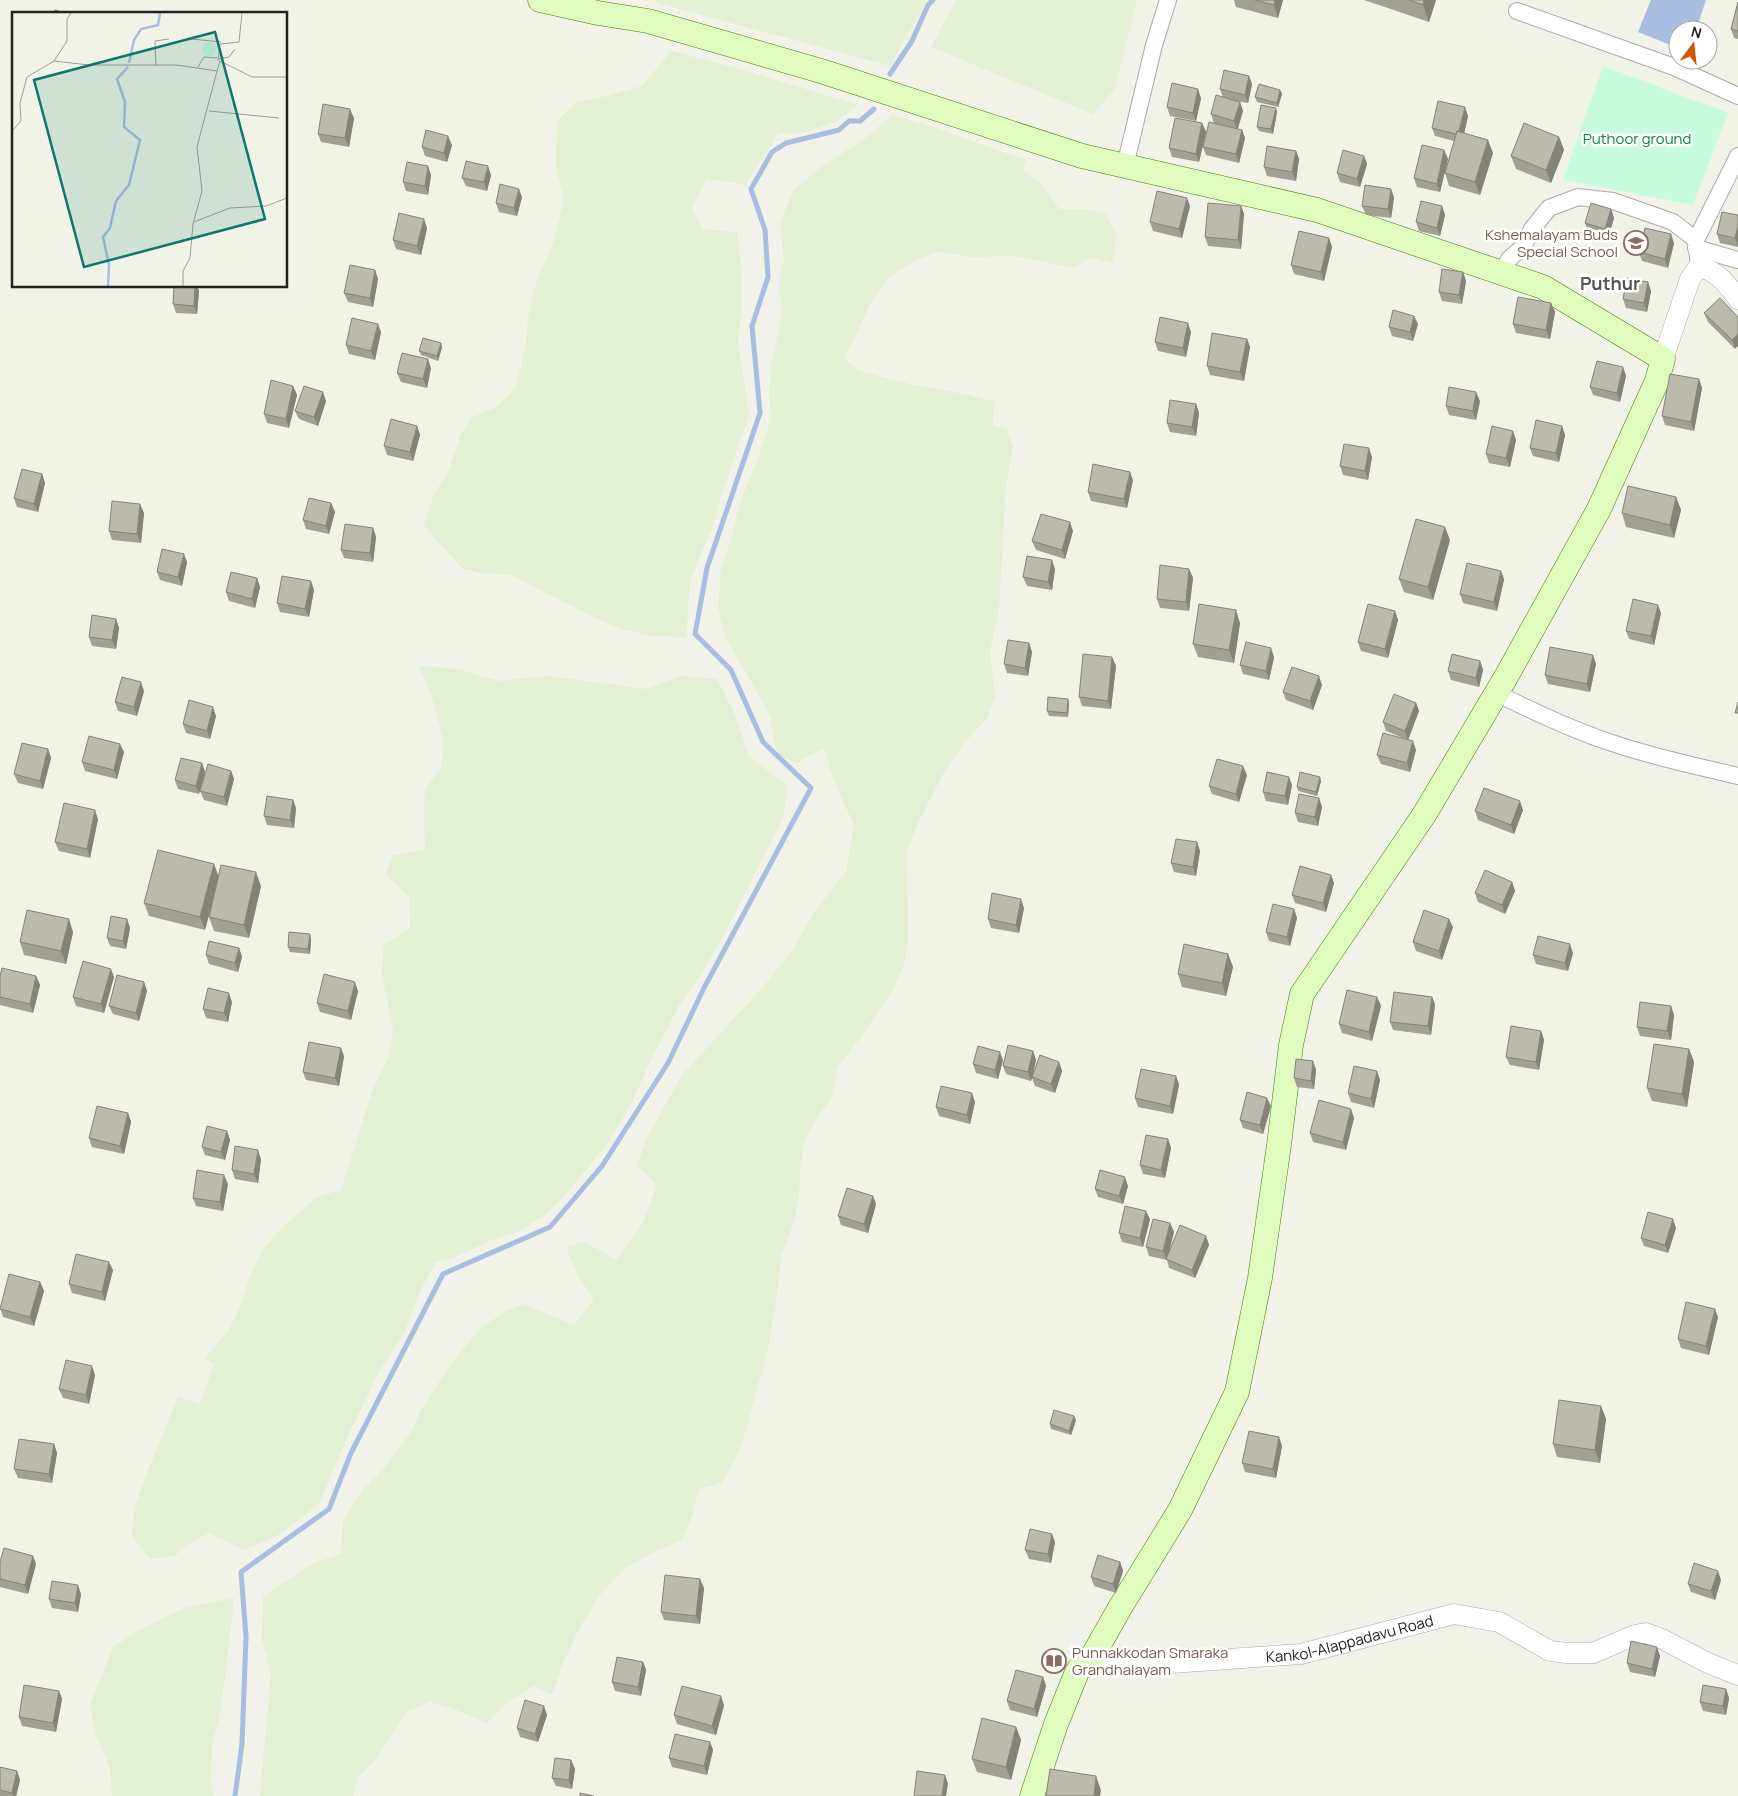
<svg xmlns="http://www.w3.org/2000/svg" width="1738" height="1796" font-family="Manrope,sans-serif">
	<rect width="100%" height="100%" fill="#f1f2e8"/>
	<g fill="#e3f0d4">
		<path d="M 653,0 L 927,0 L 890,66 L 661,4 Z"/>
		<path d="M 956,0 L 1137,0 L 1115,89 L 1093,114 L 931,47 Z"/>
		<path d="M 671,51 L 740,69 L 858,105 L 835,122 L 806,132 L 778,134 L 745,186 L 738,183 L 706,179 L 692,207 L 702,229 L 737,232 L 742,273 L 742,306 L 738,341 L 749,415 L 720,499 L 713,528 L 700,555 L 690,581 L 686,637 L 655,636 L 624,630 L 591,616 L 512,575 L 481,573 L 462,568 L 424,526 L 433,496 L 449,470 L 460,437 L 471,418 L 496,407 L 516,388 L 526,344 L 528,319 L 536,283 L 554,240 L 564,199 L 556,169 L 557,121 L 577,102 L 607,96 L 642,86 Z"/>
		<path d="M 892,115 L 940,129 L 1002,152 L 1026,159 L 1023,170 L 1043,186 L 1059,209 L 1085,209 L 1106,214 L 1117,236 L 1112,263 L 1091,257 L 1073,268 L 1015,256 L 971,257 L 939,251 L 916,260 L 890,276 L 870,304 L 856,335 L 843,358 L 859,371 L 914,385 L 969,395 L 994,402 L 993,426 L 1007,429 L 1013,447 L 1006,485 L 999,610 L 990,651 L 995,696 L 988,717 L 964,743 L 943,774 L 918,823 L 907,850 L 908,942 L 904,965 L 892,991 L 861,1037 L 838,1066 L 831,1098 L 815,1121 L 804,1142 L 800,1170 L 799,1197 L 795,1219 L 781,1256 L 776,1303 L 768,1348 L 746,1430 L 735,1460 L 721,1483 L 699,1489 L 692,1516 L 682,1540 L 653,1552 L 624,1569 L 600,1595 L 581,1625 L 563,1663 L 552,1695 L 534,1686 L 508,1702 L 487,1723 L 454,1709 L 430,1702 L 407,1711 L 376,1759 L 358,1777 L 353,1796 L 260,1796 L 271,1672 L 262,1641 L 263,1596 L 316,1562 L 341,1554 L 343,1521 L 362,1490 L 384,1468 L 410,1434 L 422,1409 L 441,1379 L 461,1351 L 481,1328 L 506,1311 L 524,1304 L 574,1325 L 594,1299 L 578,1276 L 566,1247 L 585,1242 L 616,1260 L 642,1224 L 657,1185 L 637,1165 L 647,1138 L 682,1075 L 763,987 L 794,948 L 814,912 L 846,872 L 854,825 L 833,779 L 824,748 L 797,763 L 777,755 L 770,716 L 746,672 L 726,639 L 718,609 L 721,570 L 731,539 L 740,502 L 757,461 L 771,419 L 769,394 L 771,364 L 783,313 L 778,287 L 784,260 L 780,223 L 793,191 L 820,168 L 866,138 Z"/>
		<path d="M 419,666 L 456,669 L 499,681 L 548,676 L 646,689 L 681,676 L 717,679 L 735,715 L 748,755 L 788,787 L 783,817 L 725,933 L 702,973 L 679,1005 L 647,1068 L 633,1100 L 611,1139 L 561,1200 L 543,1216 L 517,1232 L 489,1241 L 454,1258 L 435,1263 L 418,1295 L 404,1334 L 380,1370 L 348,1435 L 320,1502 L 298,1521 L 275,1537 L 244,1550 L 208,1533 L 187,1545 L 174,1556 L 150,1559 L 132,1536 L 135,1507 L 144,1480 L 178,1397 L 200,1404 L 214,1364 L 205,1358 L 229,1330 L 241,1304 L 250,1277 L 262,1250 L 285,1225 L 317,1197 L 341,1190 L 373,1088 L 390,1054 L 393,1029 L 382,975 L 383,946 L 410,928 L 409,897 L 386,874 L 392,856 L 425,849 L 424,816 L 425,788 L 441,769 L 443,740 L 432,696 Z"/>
		<path d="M 234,1598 L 226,1672 L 219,1718 L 212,1744 L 211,1785 L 214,1796 L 112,1796 L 110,1767 L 96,1736 L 90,1706 L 113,1647 L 141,1629 L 184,1608 Z"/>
	</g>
	<path fill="#c7fbdf" d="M 1603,66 L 1728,113 L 1693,205 L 1563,180 Z"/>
	<path fill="#a9bde0" d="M 1651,0 L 1706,0 L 1696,30 L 1678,30 L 1678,48 L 1638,32 Z"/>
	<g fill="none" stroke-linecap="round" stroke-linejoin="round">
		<g stroke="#a9bde0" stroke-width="5">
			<path d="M 890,74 L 912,41 L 928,5 L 933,0"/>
			<path d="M 235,1796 L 242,1744 L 246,1637 L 241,1572 L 329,1509 L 351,1453 L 443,1274 L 550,1227 L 602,1166 L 668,1063 L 704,988 L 811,788 L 763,742 L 731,670 L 695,634 L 707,568 L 760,413 L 752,326 L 768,277 L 765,230 L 751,189 L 772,152 L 786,143 L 839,130 L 849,121 L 860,121 L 874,109"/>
		</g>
		<defs>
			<g id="minor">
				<path d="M 1517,11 L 1674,67 L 1738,96"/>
				<path d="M 1125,166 L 1154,45 L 1168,0"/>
				<path d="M 1696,248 L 1738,260"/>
				<path d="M 1699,266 L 1696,240 L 1738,156"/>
				<path d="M 1502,273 L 1509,259 L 1523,247 L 1532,229 L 1549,208 L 1578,197 L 1613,201 L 1673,222 L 1696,240"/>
				<path d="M 1496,693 C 1534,712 1572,730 1612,743 C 1653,757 1696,766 1738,776"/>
			</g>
			<g id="tertiary">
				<path d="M 1663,359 L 1690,279 L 1699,266 C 1719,273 1726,283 1738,299"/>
				<path id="s1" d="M 1092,1657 L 1171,1663 L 1301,1654 L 1454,1614 L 1499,1622 L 1550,1651 L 1567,1653 L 1593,1653 L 1635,1635 L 1646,1633 L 1662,1639 L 1708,1663 L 1738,1675"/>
			</g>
			<path id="secondary" d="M 540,0 L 598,13 L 648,21 L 821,71 L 1082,156 L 1317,210 L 1543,287 L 1663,359 L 1657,381 L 1599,509 L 1506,677 L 1424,815 L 1302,994 L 1291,1045 L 1279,1145 L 1260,1278 L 1237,1392 L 1180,1510 L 1121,1606 L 1092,1657 L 1084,1662 L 1077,1672 L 1056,1724 L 1032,1796"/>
		</defs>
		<use href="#minor" stroke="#a9a9a9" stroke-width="18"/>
		<use href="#tertiary" stroke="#a9a9a9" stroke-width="21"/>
		<use href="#secondary" stroke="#407e03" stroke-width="25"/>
		<use href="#minor" stroke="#fff" stroke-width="16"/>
		<use href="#tertiary" stroke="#fff" stroke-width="20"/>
		<use href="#secondary" stroke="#dffbbd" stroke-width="24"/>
	</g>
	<g fill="#a29f95">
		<path d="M 1234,0 L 1283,0 L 1278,18 L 1236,7 Z"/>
		<path d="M 1364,0 L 1436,0 L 1429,22 Z"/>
		<path d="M 1738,2 L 1738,39 L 1734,38 L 1731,29 Z"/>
		<path d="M 1249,76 L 1252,84 L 1248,103 L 1235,101 L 1240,102 L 1243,111 L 1238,129 L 1242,130 L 1245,138 L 1239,163 L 1206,155 L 1203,147 L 1214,123 L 1211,114 L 1223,97 L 1220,89 Z"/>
		<path d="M 1280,90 L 1282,94 L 1278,107 L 1257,102 L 1255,97 Z"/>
		<path d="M 1201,98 L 1196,121 L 1170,116 L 1167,107 Z"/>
		<path d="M 1277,112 L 1273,134 L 1259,131 L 1257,127 Z"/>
		<path d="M 1468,116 L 1464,133 L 1493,153 L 1480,195 L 1449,186 L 1445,173 L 1454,141 L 1435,136 L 1432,128 Z"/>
		<path d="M 354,118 L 349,147 L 321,142 L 318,134 Z"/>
		<path d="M 1202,123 L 1206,132 L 1199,162 L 1172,157 L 1169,148 Z"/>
		<path d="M 1559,137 L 1564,150 L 1551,183 L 1516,169 L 1511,156 Z"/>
		<path d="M 452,145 L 447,162 L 425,156 L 422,147 Z"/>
		<path d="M 1444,150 L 1448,159 L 1440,192 L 1417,187 L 1414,178 Z"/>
		<path d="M 1296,151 L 1299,159 L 1296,181 L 1267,176 L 1264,167 Z"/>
		<path d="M 1364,156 L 1367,164 L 1360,187 L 1340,182 L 1337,173 Z"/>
		<path d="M 431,175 L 428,195 L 406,191 L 403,182 Z"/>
		<path d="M 491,175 L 487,191 L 466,186 L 462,178 Z"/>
		<path d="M 1391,189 L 1394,198 L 1391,218 L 1366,215 L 1362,206 Z"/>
		<path d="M 522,197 L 517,216 L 499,212 L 496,203 Z"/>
		<path d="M 1190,206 L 1182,238 L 1153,231 L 1150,222 Z"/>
		<path d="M 1241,206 L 1244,214 L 1241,249 L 1208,246 L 1205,237 Z"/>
		<path d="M 1442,206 L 1445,215 L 1440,236 L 1419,231 L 1416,222 Z"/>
		<path d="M 1611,209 L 1614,218 L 1608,238 L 1588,232 L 1585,223 Z"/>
		<path d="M 1738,215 L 1738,247 L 1720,243 L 1717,234 Z"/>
		<path d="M 427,228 L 421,255 L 396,249 L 393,240 Z"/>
		<path d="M 1329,238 L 1332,247 L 1324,281 L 1294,274 L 1291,265 Z"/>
		<path d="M 1674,243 L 1668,268 L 1642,261 L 1639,252 Z"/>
		<path d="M 375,270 L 378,279 L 373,307 L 348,302 L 344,293 Z"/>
		<path d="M 1463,272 L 1466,281 L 1462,304 L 1442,301 L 1439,292 Z"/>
		<path d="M 1648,282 L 1651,291 L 1647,312 L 1626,308 L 1623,299 Z"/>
		<path d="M 174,286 L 197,286 L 199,291 L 197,314 L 176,313 L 173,304 Z"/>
		<path d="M 1720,298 L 1735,349 L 1708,322 L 1704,313 Z"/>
		<path d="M 1551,303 L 1555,312 L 1550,339 L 1516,333 L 1513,324 Z"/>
		<path d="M 1418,324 L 1413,341 L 1392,336 L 1389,327 Z"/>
		<path d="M 381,332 L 375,360 L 349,354 L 346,345 Z"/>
		<path d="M 1191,332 L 1186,357 L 1158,351 L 1155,342 Z"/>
		<path d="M 1247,339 L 1250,347 L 1244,381 L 1210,375 L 1207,366 Z"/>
		<path d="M 441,343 L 442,347 L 438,361 L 421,355 L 419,351 Z"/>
		<path d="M 1623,367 L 1626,376 L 1620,402 L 1593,395 L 1590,387 Z"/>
		<path d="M 431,368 L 427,388 L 401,382 L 397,373 Z"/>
		<path d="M 1699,379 L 1702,388 L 1694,431 L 1665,425 L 1662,416 Z"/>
		<path d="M 293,386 L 297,395 L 289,428 L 267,423 L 264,414 Z"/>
		<path d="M 326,401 L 318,426 L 299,419 L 295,411 Z"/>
		<path d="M 1480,401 L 1476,420 L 1449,415 L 1446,406 Z"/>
		<path d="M 1196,404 L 1199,413 L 1196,436 L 1170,432 L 1167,423 Z"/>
		<path d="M 417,426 L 420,435 L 413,461 L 387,455 L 384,446 Z"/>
		<path d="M 1562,426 L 1565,435 L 1559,462 L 1533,456 L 1530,448 Z"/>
		<path d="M 1516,440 L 1510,467 L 1489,463 L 1486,454 Z"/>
		<path d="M 1372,457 L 1368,480 L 1343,475 L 1340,466 Z"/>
		<path d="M 42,474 L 45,483 L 38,512 L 17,507 L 14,498 Z"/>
		<path d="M 1133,480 L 1127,508 L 1091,501 L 1088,492 Z"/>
		<path d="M 1676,497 L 1681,510 L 1674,538 L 1626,527 L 1622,513 Z"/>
		<path d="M 331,503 L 335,512 L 329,534 L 306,529 L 303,520 Z"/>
		<path d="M 144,513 L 141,543 L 112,540 L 109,531 Z"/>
		<path d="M 373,528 L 376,537 L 373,562 L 344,558 L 341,550 Z"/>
		<path d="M 1073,531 L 1065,559 L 1036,550 L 1032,541 Z"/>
		<path d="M 1450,540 L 1433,600 L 1404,592 L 1399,579 Z"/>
		<path d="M 187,562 L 182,586 L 160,580 L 157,572 Z"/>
		<path d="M 1055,569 L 1052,590 L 1027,586 L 1023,577 Z"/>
		<path d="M 1189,569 L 1193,578 L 1189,611 L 1160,608 L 1157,599 Z"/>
		<path d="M 257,578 L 260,587 L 255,608 L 229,601 L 226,592 Z"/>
		<path d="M 1504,579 L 1497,611 L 1463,603 L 1460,594 Z"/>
		<path d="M 314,590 L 309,617 L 280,612 L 277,603 Z"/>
		<path d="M 1395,611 L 1398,620 L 1388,658 L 1361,651 L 1358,642 Z"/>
		<path d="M 1661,613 L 1654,645 L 1629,639 L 1626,631 Z"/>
		<path d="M 116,619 L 119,628 L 116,649 L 92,646 L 89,637 Z"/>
		<path d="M 1240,623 L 1234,663 L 1198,657 L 1193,644 Z"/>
		<path d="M 1029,643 L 1032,652 L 1028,676 L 1007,673 L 1004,664 Z"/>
		<path d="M 1112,657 L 1116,666 L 1111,709 L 1082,706 L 1079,697 Z"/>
		<path d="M 1274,657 L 1269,680 L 1243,674 L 1240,665 Z"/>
		<path d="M 1480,661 L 1483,670 L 1479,687 L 1451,680 L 1448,671 Z"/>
		<path d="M 1596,664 L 1590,692 L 1548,684 L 1545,675 Z"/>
		<path d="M 1322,685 L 1313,710 L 1286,700 L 1283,692 Z"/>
		<path d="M 144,691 L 137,716 L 118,711 L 115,702 Z"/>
		<path d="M 1069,703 L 1068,717 L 1049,716 L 1047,711 Z"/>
		<path d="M 1416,703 L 1419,711 L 1408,740 L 1416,750 L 1410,772 L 1381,764 L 1377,755 L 1408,740 L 1386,731 L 1383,722 Z"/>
		<path d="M 216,716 L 210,739 L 186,733 L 183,724 Z"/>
		<path d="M 48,749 L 51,758 L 43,789 L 18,783 L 14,774 Z"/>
		<path d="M 124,752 L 117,779 L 85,771 L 82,762 Z"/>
		<path d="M 202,763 L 205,772 L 199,794 L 178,789 L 175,780 Z"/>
		<path d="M 231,771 L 234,779 L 227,806 L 204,800 L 200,791 Z"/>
		<path d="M 1247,775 L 1239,802 L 1212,794 L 1209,786 Z"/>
		<path d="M 1321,781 L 1317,796 L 1298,791 L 1297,787 Z"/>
		<path d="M 1292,785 L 1288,805 L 1266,801 L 1263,792 Z"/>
		<path d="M 1319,798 L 1322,807 L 1318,826 L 1298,822 L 1295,813 Z"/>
		<path d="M 293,800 L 296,808 L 294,828 L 267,825 L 264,816 Z"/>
		<path d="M 1523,810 L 1514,834 L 1478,820 L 1475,811 Z"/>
		<path d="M 98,819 L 90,858 L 59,851 L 55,842 Z"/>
		<path d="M 1197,842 L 1200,851 L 1196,876 L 1174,872 L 1171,863 Z"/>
		<path d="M 1331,875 L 1334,883 L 1326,912 L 1295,903 L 1292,895 Z"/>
		<path d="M 218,876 L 261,886 L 249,938 L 214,931 L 209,917 L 215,891 L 205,930 L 149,916 L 144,903 Z"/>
		<path d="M 1512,882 L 1515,891 L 1505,914 L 1478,902 L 1475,893 Z"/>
		<path d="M 1024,908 L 1019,933 L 991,928 L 988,919 Z"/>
		<path d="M 1294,909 L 1297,918 L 1290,946 L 1269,941 L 1266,932 Z"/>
		<path d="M 127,919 L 130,928 L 126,949 L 110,946 L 107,938 Z"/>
		<path d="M 1453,927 L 1442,960 L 1416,951 L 1413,942 Z"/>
		<path d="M 73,932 L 66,964 L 24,955 L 20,942 Z"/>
		<path d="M 311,939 L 310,954 L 290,952 L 288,947 Z"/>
		<path d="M 239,948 L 242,957 L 238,972 L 209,964 L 206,955 Z"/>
		<path d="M 1573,953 L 1568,971 L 1536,964 L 1533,955 Z"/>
		<path d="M 1228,954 L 1233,967 L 1226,996 L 1182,987 L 1178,974 Z"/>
		<path d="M 0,976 L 36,976 L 40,985 L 33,1013 L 0,1005 Z"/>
		<path d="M 114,977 L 104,1013 L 76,1006 L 73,997 Z"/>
		<path d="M 144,982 L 147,991 L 139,1021 L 113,1014 L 109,1006 Z"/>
		<path d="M 358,991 L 351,1020 L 320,1012 L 317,1003 Z"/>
		<path d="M 1377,997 L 1381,1006 L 1372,1041 L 1342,1033 L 1339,1024 Z"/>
		<path d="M 1432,997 L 1435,1005 L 1431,1035 L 1393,1030 L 1390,1022 Z"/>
		<path d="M 232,1002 L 228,1022 L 206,1018 L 203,1009 Z"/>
		<path d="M 1671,1006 L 1674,1015 L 1671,1040 L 1640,1036 L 1637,1027 Z"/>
		<path d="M 1541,1031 L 1544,1040 L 1539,1070 L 1510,1065 L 1506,1057 Z"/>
		<path d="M 1689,1049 L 1694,1062 L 1687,1107 L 1652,1101 L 1647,1088 Z"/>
		<path d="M 1033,1051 L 1036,1060 L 1033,1075 L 1059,1062 L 1062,1071 L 1055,1093 L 1035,1086 L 1032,1078 L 1031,1081 L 1006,1074 L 1003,1066 Z"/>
		<path d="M 344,1056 L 339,1086 L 306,1080 L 303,1072 Z"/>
		<path d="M 1003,1060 L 998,1079 L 976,1073 L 973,1064 Z"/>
		<path d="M 1313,1061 L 1316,1070 L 1314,1089 L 1297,1087 L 1294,1078 Z"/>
		<path d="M 1176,1076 L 1179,1085 L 1173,1114 L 1138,1107 L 1135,1098 Z"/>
		<path d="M 1380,1080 L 1374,1108 L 1351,1102 L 1348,1093 Z"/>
		<path d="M 975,1102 L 970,1124 L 939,1116 L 936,1107 Z"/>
		<path d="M 1271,1106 L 1263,1134 L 1243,1128 L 1240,1120 Z"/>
		<path d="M 128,1113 L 131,1122 L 124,1154 L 92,1147 L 89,1138 Z"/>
		<path d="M 1354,1118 L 1346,1150 L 1313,1142 L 1310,1133 Z"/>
		<path d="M 227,1131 L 230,1140 L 225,1160 L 205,1155 L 202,1147 Z"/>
		<path d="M 1168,1139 L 1171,1148 L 1165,1178 L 1143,1174 L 1140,1165 Z"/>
		<path d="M 261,1159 L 258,1183 L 235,1179 L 232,1170 Z"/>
		<path d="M 228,1184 L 223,1211 L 196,1206 L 193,1198 Z"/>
		<path d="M 1128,1186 L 1123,1204 L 1098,1197 L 1095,1189 Z"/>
		<path d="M 873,1196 L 876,1204 L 868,1233 L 841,1225 L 838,1216 Z"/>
		<path d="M 1150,1219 L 1143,1247 L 1122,1242 L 1119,1233 Z"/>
		<path d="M 1170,1223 L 1174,1232 L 1168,1255 L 1206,1236 L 1209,1245 L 1195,1278 L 1169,1268 L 1167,1260 L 1149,1256 L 1146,1247 Z"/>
		<path d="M 1676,1228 L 1668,1253 L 1644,1246 L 1641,1238 Z"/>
		<path d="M 113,1270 L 105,1301 L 72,1293 L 69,1284 Z"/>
		<path d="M 40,1282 L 44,1291 L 34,1326 L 3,1317 L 0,1307 Z"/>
		<path d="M 1718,1317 L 1709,1355 L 1681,1348 L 1678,1339 Z"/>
		<path d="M 95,1375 L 89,1404 L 63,1398 L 59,1389 Z"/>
		<path d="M 1601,1406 L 1606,1419 L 1600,1463 L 1557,1457 L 1553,1444 Z"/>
		<path d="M 1076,1420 L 1071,1435 L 1051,1429 L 1050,1424 Z"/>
		<path d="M 54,1444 L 57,1453 L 52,1483 L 18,1478 L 14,1469 Z"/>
		<path d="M 1282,1446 L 1276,1478 L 1245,1472 L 1242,1463 Z"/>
		<path d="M 1055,1542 L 1051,1563 L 1029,1559 L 1025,1550 Z"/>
		<path d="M 33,1556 L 36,1564 L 28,1594 L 0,1587 L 0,1562 Z"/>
		<path d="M 1120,1562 L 1123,1571 L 1116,1593 L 1094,1586 L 1091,1577 Z"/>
		<path d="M 1721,1580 L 1715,1600 L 1691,1592 L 1688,1584 Z"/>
		<path d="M 704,1588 L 700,1624 L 664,1620 L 661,1612 Z"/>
		<path d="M 81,1594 L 78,1612 L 52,1608 L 49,1599 Z"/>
		<path d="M 1660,1656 L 1655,1677 L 1630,1672 L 1627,1663 Z"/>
		<path d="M 643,1662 L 646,1670 L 641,1696 L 615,1691 L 612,1682 Z"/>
		<path d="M 1043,1677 L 1046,1686 L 1037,1717 L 1010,1710 L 1007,1701 Z"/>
		<path d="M 1726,1689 L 1729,1698 L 1726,1715 L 1703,1711 L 1700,1702 Z"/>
		<path d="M 59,1691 L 62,1699 L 56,1732 L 22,1726 L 19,1717 Z"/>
		<path d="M 724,1705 L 716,1735 L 677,1724 L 674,1715 Z"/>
		<path d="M 547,1715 L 538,1742 L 520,1737 L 517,1728 Z"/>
		<path d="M 1016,1727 L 1021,1740 L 1011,1780 L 977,1772 L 972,1759 Z"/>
		<path d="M 710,1742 L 713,1750 L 707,1775 L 672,1767 L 669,1758 Z"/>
		<path d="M 571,1760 L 575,1769 L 572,1789 L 556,1786 L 552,1778 Z"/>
		<path d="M 0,1767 L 17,1771 L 20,1780 L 16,1796 L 0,1796 Z"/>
	</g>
	<g fill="#848279">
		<path d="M 1275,0 L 1283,0 L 1278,18 L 1274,5 Z"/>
		<path d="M 1424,0 L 1436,0 L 1429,22 L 1423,5 Z"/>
		<path d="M 1249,76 L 1252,84 L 1248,103 L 1245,95 Z"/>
		<path d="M 1198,89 L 1201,98 L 1196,121 L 1193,113 Z"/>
		<path d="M 1280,90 L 1282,94 L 1278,107 L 1277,103 Z"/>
		<path d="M 1240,102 L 1243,111 L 1237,130 L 1234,121 Z"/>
		<path d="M 1465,107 L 1468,116 L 1462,143 L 1458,134 Z"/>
		<path d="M 1276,108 L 1277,112 L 1273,134 L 1271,129 Z"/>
		<path d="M 350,109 L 354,118 L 349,147 L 345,138 Z"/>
		<path d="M 1202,123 L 1206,132 L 1199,162 L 1196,154 Z"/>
		<path d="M 1242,130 L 1245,138 L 1239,163 L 1236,154 Z"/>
		<path d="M 448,136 L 452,145 L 447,162 L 444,153 Z"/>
		<path d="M 1559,137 L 1564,150 L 1551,183 L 1546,170 Z"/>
		<path d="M 1488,140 L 1493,153 L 1480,195 L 1475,182 Z"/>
		<path d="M 1444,150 L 1448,159 L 1440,192 L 1437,184 Z"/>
		<path d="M 1296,151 L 1299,159 L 1296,181 L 1292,172 Z"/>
		<path d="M 1364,156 L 1367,164 L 1360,187 L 1357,179 Z"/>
		<path d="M 428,166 L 431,175 L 428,195 L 425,186 Z"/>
		<path d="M 488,166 L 491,175 L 487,191 L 484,182 Z"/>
		<path d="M 519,189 L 522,197 L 517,216 L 514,208 Z"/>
		<path d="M 1391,189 L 1394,198 L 1391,218 L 1388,209 Z"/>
		<path d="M 1187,198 L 1190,206 L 1182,238 L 1179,229 Z"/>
		<path d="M 1241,206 L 1244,214 L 1241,249 L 1238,240 Z"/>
		<path d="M 1442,206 L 1445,215 L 1440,236 L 1437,228 Z"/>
		<path d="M 1611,209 L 1614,218 L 1608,238 L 1605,229 Z"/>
		<path d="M 424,219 L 427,228 L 421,255 L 417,246 Z"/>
		<path d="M 1738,226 L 1738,247 L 1735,238 Z"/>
		<path d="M 1671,234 L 1674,243 L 1668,268 L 1665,259 Z"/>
		<path d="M 1329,238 L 1332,247 L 1324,281 L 1321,272 Z"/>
		<path d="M 375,270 L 378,279 L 373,307 L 370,298 Z"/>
		<path d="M 1463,272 L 1466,281 L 1462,304 L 1459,295 Z"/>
		<path d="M 1648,282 L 1651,291 L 1647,312 L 1644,303 Z"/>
		<path d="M 195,286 L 197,286 L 199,291 L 197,314 L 194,306 Z"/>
		<path d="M 1551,303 L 1555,312 L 1550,339 L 1546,330 Z"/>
		<path d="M 1414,316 L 1418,324 L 1413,341 L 1410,332 Z"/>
		<path d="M 1188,323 L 1191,332 L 1186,357 L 1183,348 Z"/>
		<path d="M 378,324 L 381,332 L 375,360 L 371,351 Z"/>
		<path d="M 1738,334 L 1738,346 L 1735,349 L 1732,340 Z"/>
		<path d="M 1247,339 L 1250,347 L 1244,381 L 1240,372 Z"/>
		<path d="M 441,343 L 442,347 L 438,361 L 437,356 Z"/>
		<path d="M 428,359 L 431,368 L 427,388 L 423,379 Z"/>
		<path d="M 1623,367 L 1626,376 L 1620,402 L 1617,393 Z"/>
		<path d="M 1699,379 L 1702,388 L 1694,431 L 1691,422 Z"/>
		<path d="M 293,386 L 297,395 L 289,428 L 286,419 Z"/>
		<path d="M 323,392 L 326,401 L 318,426 L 314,417 Z"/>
		<path d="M 1476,392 L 1480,401 L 1476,420 L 1473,411 Z"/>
		<path d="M 1196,404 L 1199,413 L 1196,436 L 1192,427 Z"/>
		<path d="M 417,426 L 420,435 L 413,461 L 410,452 Z"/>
		<path d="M 1562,426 L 1565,435 L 1559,462 L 1556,453 Z"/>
		<path d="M 1513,431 L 1516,440 L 1510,467 L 1506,458 Z"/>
		<path d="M 1369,448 L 1372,457 L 1368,480 L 1365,471 Z"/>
		<path d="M 1130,472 L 1133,480 L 1127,508 L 1124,499 Z"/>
		<path d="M 42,474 L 45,483 L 38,512 L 34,504 Z"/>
		<path d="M 1676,497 L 1681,510 L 1674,538 L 1670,525 Z"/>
		<path d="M 331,503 L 335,512 L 329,534 L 326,526 Z"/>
		<path d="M 140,504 L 144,513 L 141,543 L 137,534 Z"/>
		<path d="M 1070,522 L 1073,531 L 1065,559 L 1062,550 Z"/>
		<path d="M 1445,527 L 1450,540 L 1433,600 L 1428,587 Z"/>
		<path d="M 373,528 L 376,537 L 373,562 L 370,553 Z"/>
		<path d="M 184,554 L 187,562 L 182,586 L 178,577 Z"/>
		<path d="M 1052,560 L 1055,569 L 1052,590 L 1048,582 Z"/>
		<path d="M 1189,569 L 1193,578 L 1189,611 L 1186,602 Z"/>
		<path d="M 1501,571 L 1504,579 L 1497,611 L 1494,602 Z"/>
		<path d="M 257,578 L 260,587 L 255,608 L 252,599 Z"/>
		<path d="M 311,581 L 314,590 L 309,617 L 305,609 Z"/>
		<path d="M 1658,605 L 1661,613 L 1654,645 L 1651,636 Z"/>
		<path d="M 1236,610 L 1240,623 L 1234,663 L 1229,650 Z"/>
		<path d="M 1395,611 L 1398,620 L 1388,658 L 1385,649 Z"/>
		<path d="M 116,619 L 119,628 L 116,649 L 112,640 Z"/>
		<path d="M 1029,643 L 1032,652 L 1028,676 L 1025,668 Z"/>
		<path d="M 1271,648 L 1274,657 L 1269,680 L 1266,671 Z"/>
		<path d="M 1593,655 L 1596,664 L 1590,692 L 1587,684 Z"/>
		<path d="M 1112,657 L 1116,666 L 1111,709 L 1108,701 Z"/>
		<path d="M 1480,661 L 1483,670 L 1479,687 L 1476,678 Z"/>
		<path d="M 1319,676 L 1322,685 L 1313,710 L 1310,701 Z"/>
		<path d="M 141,682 L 144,691 L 137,716 L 134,707 Z"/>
		<path d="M 1068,699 L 1069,703 L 1068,717 L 1067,713 Z"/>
		<path d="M 1416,703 L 1419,711 L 1408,740 L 1405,731 Z"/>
		<path d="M 213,707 L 216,716 L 210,739 L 207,731 Z"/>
		<path d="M 1413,741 L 1416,750 L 1410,772 L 1407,763 Z"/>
		<path d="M 120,744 L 124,752 L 117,779 L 114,770 Z"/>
		<path d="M 48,749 L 51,758 L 43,789 L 40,781 Z"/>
		<path d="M 202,763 L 205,772 L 199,794 L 196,786 Z"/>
		<path d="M 1243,766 L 1247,775 L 1239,802 L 1236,794 Z"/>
		<path d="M 231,771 L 234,779 L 227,806 L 224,797 Z"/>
		<path d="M 1289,777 L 1292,785 L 1288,805 L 1285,796 Z"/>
		<path d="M 1320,777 L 1321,781 L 1317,796 L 1316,792 Z"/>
		<path d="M 1319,798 L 1322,807 L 1318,826 L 1315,817 Z"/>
		<path d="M 293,800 L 296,808 L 294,828 L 290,820 Z"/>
		<path d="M 1520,801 L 1523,810 L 1514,834 L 1511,825 Z"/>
		<path d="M 95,810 L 98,819 L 90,858 L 87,849 Z"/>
		<path d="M 1197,842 L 1200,851 L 1196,876 L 1193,867 Z"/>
		<path d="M 214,864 L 219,877 L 205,930 L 200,917 Z"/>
		<path d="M 256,872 L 261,886 L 249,938 L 244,925 Z"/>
		<path d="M 1331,875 L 1334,883 L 1326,912 L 1323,903 Z"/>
		<path d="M 1512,882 L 1515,891 L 1505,914 L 1502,905 Z"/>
		<path d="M 1021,899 L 1024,908 L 1019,933 L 1016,925 Z"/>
		<path d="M 1294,909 L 1297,918 L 1290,946 L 1287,937 Z"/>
		<path d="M 69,919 L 73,932 L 66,964 L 61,951 Z"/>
		<path d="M 127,919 L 130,928 L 126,949 L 123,941 Z"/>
		<path d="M 1449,919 L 1453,927 L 1442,960 L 1439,951 Z"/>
		<path d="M 310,934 L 311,939 L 310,954 L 308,949 Z"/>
		<path d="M 1570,944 L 1573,953 L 1568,971 L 1565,963 Z"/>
		<path d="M 239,948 L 242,957 L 238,972 L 235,963 Z"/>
		<path d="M 1228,954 L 1233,967 L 1226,996 L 1222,983 Z"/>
		<path d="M 111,969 L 114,977 L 104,1013 L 101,1004 Z"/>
		<path d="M 36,976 L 40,985 L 33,1013 L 30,1004 Z"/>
		<path d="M 144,982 L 147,991 L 139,1021 L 136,1013 Z"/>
		<path d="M 355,982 L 358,991 L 351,1020 L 348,1011 Z"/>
		<path d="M 229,993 L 232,1002 L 228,1022 L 224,1013 Z"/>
		<path d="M 1377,997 L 1381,1006 L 1372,1041 L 1369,1032 Z"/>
		<path d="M 1432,997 L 1435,1005 L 1431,1035 L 1428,1026 Z"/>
		<path d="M 1671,1006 L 1674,1015 L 1671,1040 L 1667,1031 Z"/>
		<path d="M 1541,1031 L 1544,1040 L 1539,1070 L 1536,1062 Z"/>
		<path d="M 341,1048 L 344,1056 L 339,1086 L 335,1078 Z"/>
		<path d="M 1689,1049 L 1694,1062 L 1687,1107 L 1682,1094 Z"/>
		<path d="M 1033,1051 L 1036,1060 L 1031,1081 L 1028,1072 Z"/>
		<path d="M 1000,1052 L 1003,1060 L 998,1079 L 995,1070 Z"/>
		<path d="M 1313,1061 L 1316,1070 L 1314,1089 L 1311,1081 Z"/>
		<path d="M 1059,1062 L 1062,1071 L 1055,1093 L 1051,1084 Z"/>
		<path d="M 1377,1071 L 1380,1080 L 1374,1108 L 1371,1099 Z"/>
		<path d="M 1176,1076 L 1179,1085 L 1173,1114 L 1170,1106 Z"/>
		<path d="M 972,1093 L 975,1102 L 970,1124 L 967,1115 Z"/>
		<path d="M 1267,1098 L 1271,1106 L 1263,1134 L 1260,1125 Z"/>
		<path d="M 1351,1109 L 1354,1118 L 1346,1150 L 1343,1142 Z"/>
		<path d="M 128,1113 L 131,1122 L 124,1154 L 120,1146 Z"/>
		<path d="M 227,1131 L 230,1140 L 225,1160 L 221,1152 Z"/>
		<path d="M 1168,1139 L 1171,1148 L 1165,1178 L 1161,1170 Z"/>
		<path d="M 258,1150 L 261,1159 L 258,1183 L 254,1174 Z"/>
		<path d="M 224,1175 L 228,1184 L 223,1211 L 220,1202 Z"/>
		<path d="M 1125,1177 L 1128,1186 L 1123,1204 L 1119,1196 Z"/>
		<path d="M 873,1196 L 876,1204 L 868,1233 L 864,1224 Z"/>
		<path d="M 1146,1211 L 1150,1219 L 1143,1247 L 1140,1238 Z"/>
		<path d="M 1673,1219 L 1676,1228 L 1668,1253 L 1665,1245 Z"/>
		<path d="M 1170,1223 L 1174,1232 L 1167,1260 L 1163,1251 Z"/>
		<path d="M 1206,1236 L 1209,1245 L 1195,1278 L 1192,1270 Z"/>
		<path d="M 109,1262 L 113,1270 L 105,1301 L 102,1292 Z"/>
		<path d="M 40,1282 L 44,1291 L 34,1326 L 30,1317 Z"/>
		<path d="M 1715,1309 L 1718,1317 L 1709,1355 L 1706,1346 Z"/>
		<path d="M 92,1366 L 95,1375 L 89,1404 L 86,1395 Z"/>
		<path d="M 1601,1406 L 1606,1419 L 1600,1463 L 1595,1450 Z"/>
		<path d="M 1074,1416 L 1076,1420 L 1071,1435 L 1069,1431 Z"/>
		<path d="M 1279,1437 L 1282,1446 L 1276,1478 L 1273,1469 Z"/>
		<path d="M 54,1444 L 57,1453 L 52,1483 L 49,1474 Z"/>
		<path d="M 1052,1534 L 1055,1542 L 1051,1563 L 1048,1554 Z"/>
		<path d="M 33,1556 L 36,1564 L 28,1594 L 25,1585 Z"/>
		<path d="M 1120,1562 L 1123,1571 L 1116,1593 L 1113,1584 Z"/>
		<path d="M 1718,1571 L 1721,1580 L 1715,1600 L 1711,1591 Z"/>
		<path d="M 700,1579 L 704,1588 L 700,1624 L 696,1616 Z"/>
		<path d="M 78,1585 L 81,1594 L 78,1612 L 75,1603 Z"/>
		<path d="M 1657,1647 L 1660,1656 L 1655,1677 L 1652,1669 Z"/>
		<path d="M 643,1662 L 646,1670 L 641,1696 L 638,1687 Z"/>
		<path d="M 1043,1677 L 1046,1686 L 1037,1717 L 1034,1709 Z"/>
		<path d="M 1726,1689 L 1729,1698 L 1726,1715 L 1723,1706 Z"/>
		<path d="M 59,1691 L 62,1699 L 56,1732 L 53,1723 Z"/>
		<path d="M 721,1696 L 724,1705 L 716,1735 L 712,1726 Z"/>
		<path d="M 544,1706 L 547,1715 L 538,1742 L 535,1734 Z"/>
		<path d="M 1016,1727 L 1021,1740 L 1011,1780 L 1006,1767 Z"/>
		<path d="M 710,1742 L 713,1750 L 707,1775 L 704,1766 Z"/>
		<path d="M 571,1760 L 575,1769 L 572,1789 L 569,1780 Z"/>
		<path d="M 17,1771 L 20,1780 L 16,1796 L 13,1796 L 12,1793 Z"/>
		<path d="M 945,1775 L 948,1784 L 946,1796 L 942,1796 Z"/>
		<path d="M 1096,1776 L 1101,1790 L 1100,1796 L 1094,1796 Z"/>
	</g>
	<g fill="#bcb9ad" stroke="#848279">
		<path d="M 1255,0 L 1275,0 L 1274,5 Z"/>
		<path d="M 1409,0 L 1424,0 L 1423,5 Z"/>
		<path d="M 1738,2 L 1738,31 L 1731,29 Z"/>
		<path d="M 55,10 L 68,14 L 54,14 Z"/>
		<path d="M 1224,70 L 1249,76 L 1245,95 L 1220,89 Z"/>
		<path d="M 1172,83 L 1198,89 L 1193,113 L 1167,107 Z"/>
		<path d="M 1259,84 L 1280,90 L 1277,103 L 1255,97 Z"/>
		<path d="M 1216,95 L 1240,102 L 1234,121 L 1211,114 Z"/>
		<path d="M 1438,101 L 1465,107 L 1459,131 L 1457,131 L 1456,134 L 1432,128 Z"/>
		<path d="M 323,104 L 350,109 L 345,138 L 318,134 Z"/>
		<path d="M 1261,105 L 1276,108 L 1271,129 L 1257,127 Z"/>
		<path d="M 1175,118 L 1202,123 L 1196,154 L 1169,148 Z"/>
		<path d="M 1209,122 L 1242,130 L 1236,154 L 1203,147 Z"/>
		<path d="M 1524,123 L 1559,137 L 1546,170 L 1511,156 Z"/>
		<path d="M 426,130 L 448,136 L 444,153 L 422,147 Z"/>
		<path d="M 1457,131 L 1488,140 L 1475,182 L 1445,173 Z"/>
		<path d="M 1422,145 L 1444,150 L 1437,184 L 1414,178 Z"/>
		<path d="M 1267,146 L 1296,151 L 1292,172 L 1264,167 Z"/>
		<path d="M 1343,150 L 1364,156 L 1357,179 L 1337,173 Z"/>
		<path d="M 466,161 L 488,166 L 484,182 L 462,178 Z"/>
		<path d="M 407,162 L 428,166 L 425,186 L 403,182 Z"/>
		<path d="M 500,184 L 519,189 L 514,208 L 496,203 Z"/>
		<path d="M 1365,185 L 1391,189 L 1388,209 L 1362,206 Z"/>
		<path d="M 1157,191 L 1187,198 L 1179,229 L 1150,222 Z"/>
		<path d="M 1421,201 L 1442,206 L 1437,228 L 1416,222 Z"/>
		<path d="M 1208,203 L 1241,206 L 1238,240 L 1205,237 Z"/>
		<path d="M 1591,203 L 1611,209 L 1605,229 L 1585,223 Z"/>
		<path d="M 1722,212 L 1738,215 L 1738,226 L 1735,238 L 1717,234 Z"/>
		<path d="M 399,213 L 424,219 L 417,246 L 393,240 Z"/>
		<path d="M 1645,228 L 1671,234 L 1665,259 L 1639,252 Z"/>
		<path d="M 1299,231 L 1329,238 L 1321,272 L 1291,265 Z"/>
		<path d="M 350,265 L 375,270 L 370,298 L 344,293 Z"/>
		<path d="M 1442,269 L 1463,272 L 1459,295 L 1439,292 Z"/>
		<path d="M 1627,278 L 1648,282 L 1644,303 L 1623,299 Z"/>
		<path d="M 174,286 L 195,286 L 194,306 L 173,304 Z"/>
		<path d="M 1518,297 L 1551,303 L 1546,330 L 1513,324 Z"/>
		<path d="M 1720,298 L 1738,317 L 1738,334 L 1732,340 L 1704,313 Z"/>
		<path d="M 1393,310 L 1414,316 L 1410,332 L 1389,327 Z"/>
		<path d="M 1160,317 L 1188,323 L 1183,348 L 1155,342 Z"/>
		<path d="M 352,318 L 378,324 L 371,351 L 346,345 Z"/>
		<path d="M 1212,333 L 1247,339 L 1240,372 L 1207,366 Z"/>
		<path d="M 423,338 L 441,343 L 437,356 L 419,351 Z"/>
		<path d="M 402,353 L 428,359 L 423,379 L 397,373 Z"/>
		<path d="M 1597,361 L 1623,367 L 1617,393 L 1590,387 Z"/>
		<path d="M 1670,374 L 1699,379 L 1691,422 L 1662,416 Z"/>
		<path d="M 271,380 L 293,386 L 286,419 L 264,414 Z"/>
		<path d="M 304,386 L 323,392 L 314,417 L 295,411 Z"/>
		<path d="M 1449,387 L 1476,392 L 1473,411 L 1446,406 Z"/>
		<path d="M 1170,400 L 1196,404 L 1192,427 L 1167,423 Z"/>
		<path d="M 391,419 L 417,426 L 410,452 L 384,446 Z"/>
		<path d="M 1536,420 L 1562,426 L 1556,453 L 1530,448 Z"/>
		<path d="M 1492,426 L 1513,431 L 1506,458 L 1486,454 Z"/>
		<path d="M 1344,444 L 1369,448 L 1365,471 L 1340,466 Z"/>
		<path d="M 1093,464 L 1130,472 L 1124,499 L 1088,492 Z"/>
		<path d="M 22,469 L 42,474 L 34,504 L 14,498 Z"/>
		<path d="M 1628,486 L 1676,497 L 1670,525 L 1622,513 Z"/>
		<path d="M 309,498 L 331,503 L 326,526 L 303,520 Z"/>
		<path d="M 112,501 L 140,504 L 137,534 L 109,531 Z"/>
		<path d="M 1041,514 L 1070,522 L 1062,550 L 1032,541 Z"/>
		<path d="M 1416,519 L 1445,527 L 1428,587 L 1399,579 Z"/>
		<path d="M 345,524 L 373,528 L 370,553 L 341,550 Z"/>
		<path d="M 162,549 L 184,554 L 178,577 L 157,572 Z"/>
		<path d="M 1027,556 L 1052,560 L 1048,582 L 1023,577 Z"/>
		<path d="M 1467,563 L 1501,571 L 1494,602 L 1460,594 Z"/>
		<path d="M 1160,565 L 1189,569 L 1186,602 L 1157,599 Z"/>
		<path d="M 231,572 L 257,578 L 252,599 L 226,592 Z"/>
		<path d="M 282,576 L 311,581 L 305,609 L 277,603 Z"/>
		<path d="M 1633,599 L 1658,605 L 1651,636 L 1626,631 Z"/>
		<path d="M 1199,604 L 1236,610 L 1229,650 L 1193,644 Z"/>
		<path d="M 1368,604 L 1395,611 L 1385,649 L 1358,642 Z"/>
		<path d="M 92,615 L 116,619 L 112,640 L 89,637 Z"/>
		<path d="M 1008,640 L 1029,643 L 1025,668 L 1004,664 Z"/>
		<path d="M 1246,642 L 1271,648 L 1266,671 L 1240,665 Z"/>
		<path d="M 1550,647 L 1593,655 L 1587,684 L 1545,675 Z"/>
		<path d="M 1083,654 L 1112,657 L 1108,701 L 1079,697 Z"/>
		<path d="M 1452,654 L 1480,661 L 1476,678 L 1448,671 Z"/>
		<path d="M 1292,667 L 1319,676 L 1310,701 L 1283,692 Z"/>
		<path d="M 122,677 L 141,682 L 134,707 L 115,702 Z"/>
		<path d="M 1394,694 L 1416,703 L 1405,731 L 1383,722 Z"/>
		<path d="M 1048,697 L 1068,699 L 1067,713 L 1047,711 Z"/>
		<path d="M 189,700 L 213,707 L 207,731 L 183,724 Z"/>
		<path d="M 1738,702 L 1738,713 L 1735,713 Z"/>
		<path d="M 1383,733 L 1413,741 L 1407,763 L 1377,755 Z"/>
		<path d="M 89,736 L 120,744 L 114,770 L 82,762 Z"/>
		<path d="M 22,743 L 48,749 L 40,781 L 14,774 Z"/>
		<path d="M 181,758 L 202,763 L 196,786 L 175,780 Z"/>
		<path d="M 1217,759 L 1243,766 L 1236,794 L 1209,786 Z"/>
		<path d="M 208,764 L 231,771 L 224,797 L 200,791 Z"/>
		<path d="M 1267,772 L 1289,777 L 1285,796 L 1263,792 Z"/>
		<path d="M 1300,772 L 1320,777 L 1316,792 L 1297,787 Z"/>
		<path d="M 1484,788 L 1520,801 L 1511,825 L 1475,811 Z"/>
		<path d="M 1299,794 L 1319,798 L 1315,817 L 1295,813 Z"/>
		<path d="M 267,796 L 293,800 L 290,820 L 264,816 Z"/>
		<path d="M 64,803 L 95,810 L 87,849 L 55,842 Z"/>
		<path d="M 1176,839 L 1197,842 L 1193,867 L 1171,863 Z"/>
		<path d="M 158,850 L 214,864 L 200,917 L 144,903 Z"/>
		<path d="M 221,865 L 256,872 L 244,925 L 209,917 Z"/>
		<path d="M 1300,866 L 1331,875 L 1323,903 L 1292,895 Z"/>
		<path d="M 1485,870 L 1512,882 L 1502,905 L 1475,893 Z"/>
		<path d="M 992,893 L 1021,899 L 1016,925 L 988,919 Z"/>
		<path d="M 1273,904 L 1294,909 L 1287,937 L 1266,932 Z"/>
		<path d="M 27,910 L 69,919 L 61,951 L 20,942 Z"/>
		<path d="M 1424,910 L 1449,919 L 1439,951 L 1413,942 Z"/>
		<path d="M 111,916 L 127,919 L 123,941 L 107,938 Z"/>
		<path d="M 289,932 L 310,934 L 308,949 L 288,947 Z"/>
		<path d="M 1538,936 L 1570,944 L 1565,963 L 1533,955 Z"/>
		<path d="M 209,941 L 239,948 L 235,963 L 206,955 Z"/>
		<path d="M 1184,944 L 1228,954 L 1222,983 L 1178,974 Z"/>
		<path d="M 83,961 L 111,969 L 101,1004 L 73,997 Z"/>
		<path d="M 2,968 L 36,976 L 30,1004 L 0,997 L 0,976 Z"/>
		<path d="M 324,974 L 355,982 L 348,1011 L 317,1003 Z"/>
		<path d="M 117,975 L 144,982 L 136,1013 L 109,1006 Z"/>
		<path d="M 208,988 L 229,993 L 224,1013 L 203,1009 Z"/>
		<path d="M 1347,990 L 1377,997 L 1369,1032 L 1339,1024 Z"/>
		<path d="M 1394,992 L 1432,997 L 1428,1026 L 1390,1022 Z"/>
		<path d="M 1640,1002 L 1671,1006 L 1667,1031 L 1637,1027 Z"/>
		<path d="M 1511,1026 L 1541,1031 L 1536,1062 L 1506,1057 Z"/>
		<path d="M 309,1042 L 341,1048 L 335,1078 L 303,1072 Z"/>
		<path d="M 1654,1044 L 1689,1049 L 1682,1094 L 1647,1088 Z"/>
		<path d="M 1008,1045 L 1033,1051 L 1028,1072 L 1003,1066 Z"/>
		<path d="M 978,1046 L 1000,1052 L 995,1070 L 973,1064 Z"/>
		<path d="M 1040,1055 L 1059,1062 L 1051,1084 L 1032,1077 Z"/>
		<path d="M 1296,1059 L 1313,1061 L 1311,1081 L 1294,1078 Z"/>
		<path d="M 1354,1066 L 1377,1071 L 1371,1099 L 1348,1093 Z"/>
		<path d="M 1141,1069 L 1176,1076 L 1170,1106 L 1135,1098 Z"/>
		<path d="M 941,1086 L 972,1093 L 967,1115 L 936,1107 Z"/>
		<path d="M 1247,1092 L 1267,1098 L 1260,1125 L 1240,1120 Z"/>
		<path d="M 1319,1100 L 1351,1109 L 1343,1142 L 1310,1133 Z"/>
		<path d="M 97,1106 L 128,1113 L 120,1146 L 89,1138 Z"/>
		<path d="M 207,1126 L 227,1131 L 221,1152 L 202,1147 Z"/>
		<path d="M 1146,1135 L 1168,1139 L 1161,1170 L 1140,1165 Z"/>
		<path d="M 235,1146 L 258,1150 L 254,1174 L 232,1170 Z"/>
		<path d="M 197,1170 L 224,1175 L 220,1202 L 193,1198 Z"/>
		<path d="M 1100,1170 L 1125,1177 L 1119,1196 L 1095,1189 Z"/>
		<path d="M 847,1188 L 873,1196 L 864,1224 L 838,1216 Z"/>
		<path d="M 1125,1206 L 1146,1211 L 1140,1238 L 1119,1233 Z"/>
		<path d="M 1648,1212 L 1673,1219 L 1665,1245 L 1641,1238 Z"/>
		<path d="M 1153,1219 L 1170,1223 L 1163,1251 L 1146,1247 Z"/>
		<path d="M 1180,1225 L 1206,1236 L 1192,1270 L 1166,1259 Z"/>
		<path d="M 76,1254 L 109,1262 L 102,1292 L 69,1284 Z"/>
		<path d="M 9,1274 L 40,1282 L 30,1317 L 0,1309 Z"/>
		<path d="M 1686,1302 L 1715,1309 L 1706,1346 L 1678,1339 Z"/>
		<path d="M 66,1360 L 92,1366 L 86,1395 L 59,1389 Z"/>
		<path d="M 1559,1400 L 1601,1406 L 1595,1450 L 1553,1444 Z"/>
		<path d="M 1054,1410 L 1074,1416 L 1069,1431 L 1050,1424 Z"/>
		<path d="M 1249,1431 L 1279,1437 L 1273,1469 L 1242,1463 Z"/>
		<path d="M 19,1439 L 54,1444 L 49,1474 L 14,1469 Z"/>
		<path d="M 1030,1529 L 1052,1534 L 1048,1554 L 1025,1550 Z"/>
		<path d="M 4,1548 L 33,1556 L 25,1585 L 0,1579 L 0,1562 Z"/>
		<path d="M 1098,1555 L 1120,1562 L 1113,1584 L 1091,1577 Z"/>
		<path d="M 1694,1563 L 1718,1571 L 1711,1591 L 1688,1584 Z"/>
		<path d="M 665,1575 L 700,1579 L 696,1616 L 661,1612 Z"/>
		<path d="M 52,1581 L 78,1585 L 75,1603 L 49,1599 Z"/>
		<path d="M 1631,1641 L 1657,1647 L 1652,1669 L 1627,1663 Z"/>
		<path d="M 617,1657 L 643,1662 L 638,1687 L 612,1682 Z"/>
		<path d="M 1016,1670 L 1043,1677 L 1034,1709 L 1007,1701 Z"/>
		<path d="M 24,1685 L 59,1691 L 53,1723 L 19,1717 Z"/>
		<path d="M 1703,1685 L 1726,1689 L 1723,1706 L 1700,1702 Z"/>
		<path d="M 682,1686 L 721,1696 L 712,1726 L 674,1715 Z"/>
		<path d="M 525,1700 L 544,1706 L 535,1734 L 517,1728 Z"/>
		<path d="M 982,1718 L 1016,1727 L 1006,1767 L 972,1759 Z"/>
		<path d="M 675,1734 L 710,1742 L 704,1766 L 669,1758 Z"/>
		<path d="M 555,1758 L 571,1760 L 569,1780 L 552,1778 Z"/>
		<path d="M 0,1767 L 17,1771 L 12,1793 L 0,1790 Z"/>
		<path d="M 1050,1769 L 1096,1776 L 1094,1796 L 1046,1796 Z"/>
		<path d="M 917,1771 L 945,1775 L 942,1796 L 914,1796 Z"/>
		<path d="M 580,1793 L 594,1796 L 580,1796 Z"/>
	</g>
	<defs>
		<symbol id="school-ring" viewBox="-11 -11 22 22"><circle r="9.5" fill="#fff" stroke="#8d6e63" stroke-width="1.5"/><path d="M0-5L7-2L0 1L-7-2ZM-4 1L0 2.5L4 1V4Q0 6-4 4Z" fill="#8d6e63"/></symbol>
		<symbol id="library-ring" viewBox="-11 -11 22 22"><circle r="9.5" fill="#fff" stroke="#8d6e63" stroke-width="1.5"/><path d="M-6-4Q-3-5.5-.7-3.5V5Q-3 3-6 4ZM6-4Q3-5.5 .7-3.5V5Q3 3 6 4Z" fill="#8d6e63"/></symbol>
	</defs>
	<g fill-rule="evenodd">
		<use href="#school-ring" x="1622" y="229" width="28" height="28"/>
		<use href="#library-ring" x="1040" y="1647" width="28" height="28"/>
	</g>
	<g text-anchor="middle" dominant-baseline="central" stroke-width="5" stroke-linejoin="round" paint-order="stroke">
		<g font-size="15" fill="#0a8545" stroke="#fff">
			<text x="1637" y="138">Puthoor ground</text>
		</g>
		<g font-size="15" fill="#785e54" stroke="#fff" text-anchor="end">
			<text x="1618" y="234">Kshemalayam Buds<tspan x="1618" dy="17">Special School</tspan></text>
			<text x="1072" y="1652" text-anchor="start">Punnakkodan Smaraka<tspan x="1072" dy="17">Grandhalayam</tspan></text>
		</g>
		<g font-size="15" fill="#222" stroke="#fff">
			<text stroke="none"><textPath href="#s1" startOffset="260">Kankol-Alappadavu Road</textPath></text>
		</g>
		<g font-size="18" font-weight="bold" fill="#555" stroke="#fff">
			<text x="1610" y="283">Puthur</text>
		</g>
	</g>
	<g transform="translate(12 12)">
		<rect width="275" height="275" fill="#f1f2e8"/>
		<path d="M190 37a7 7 0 1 1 14 0a7 7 0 1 1-14 0Z" fill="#c7fbdf"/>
		<path fill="none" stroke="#a9bde0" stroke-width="2.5" d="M 117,51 L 122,28 L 129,17 L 146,13 L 148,1M 96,274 L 97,253 L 91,225 L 98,216 L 104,189 L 117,173 L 128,128 L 112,115 L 113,90 L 105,67 L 116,55"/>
		<path fill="none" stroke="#9e9f99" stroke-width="1" d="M 180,27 L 209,30M 206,47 L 217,45 L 223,37M 42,49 L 55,29 L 55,7 L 59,1M 206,49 L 208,32 L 227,30 L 230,1M 144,53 L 143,29 L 157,27M 186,55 L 192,45 L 205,46M 205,59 L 208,49 L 240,65 L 275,65M 197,99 L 267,106M 0,119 L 9,109 L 8,91 L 15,65 L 42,49 L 77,53 L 165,53 L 205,59 L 185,135 L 190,179 L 181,212 L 178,246 L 171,259 L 171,274M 182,210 L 218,196 L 254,194 L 275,186"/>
		<path fill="#0f766e" fill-opacity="0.15" stroke="#0f766e" stroke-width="2.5" d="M 203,20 L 253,207 L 72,255 L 22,68 Z"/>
		<rect width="275" height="275" fill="none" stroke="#222" stroke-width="2.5"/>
	</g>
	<g transform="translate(1693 45) rotate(15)"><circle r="24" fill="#ffffff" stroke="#a7a7a7"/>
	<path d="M0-4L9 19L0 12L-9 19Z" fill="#d35400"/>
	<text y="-8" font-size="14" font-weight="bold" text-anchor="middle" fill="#222222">N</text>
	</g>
</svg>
